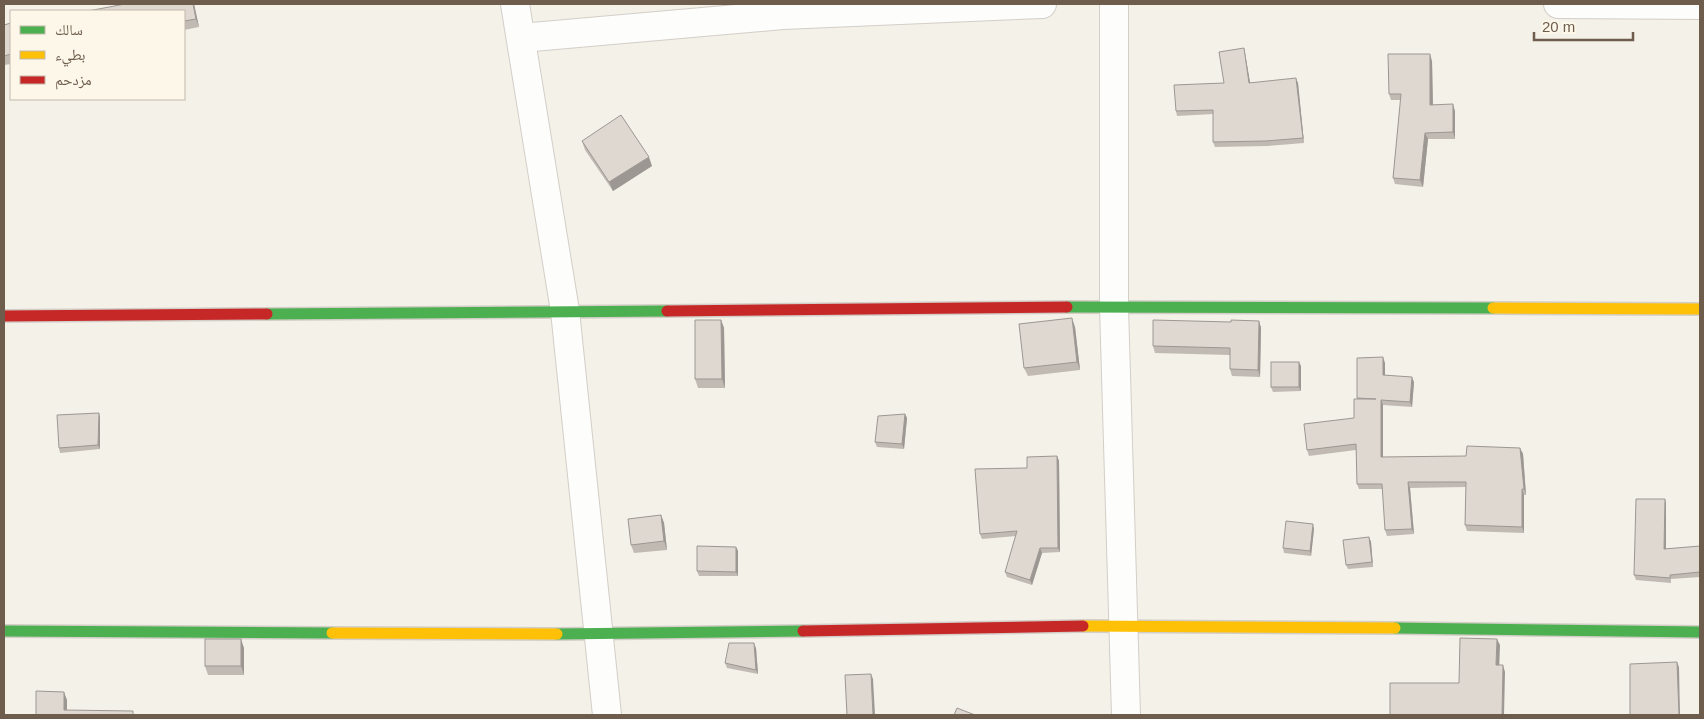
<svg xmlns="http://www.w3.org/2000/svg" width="1704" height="719" font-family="Helvetica,'Noto Naskh Arabic',sans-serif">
	<rect width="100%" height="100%" fill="#f4f1e9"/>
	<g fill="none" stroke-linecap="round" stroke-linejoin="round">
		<defs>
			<g id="street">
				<path d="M 515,4 L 565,311 L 607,715"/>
				<path d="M 1114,4 L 1114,307 L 1126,715"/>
				<path d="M 1558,4 L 1700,5"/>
				<path d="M 521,38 L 783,15 L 1042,4"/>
			</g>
			<g id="fast">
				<path d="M 1067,307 L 1493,308"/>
				<path d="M 267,314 L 667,311"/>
				<path d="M 1395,628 L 1700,632"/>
				<path d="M 4,631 L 332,633"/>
				<path d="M 557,634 L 803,631"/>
			</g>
			<g id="slow">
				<path d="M 1493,308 L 1700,309"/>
				<path d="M 1083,626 L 1395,628"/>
				<path d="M 332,633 L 557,634"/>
			</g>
			<g id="jam">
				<path d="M 667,311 L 1067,307"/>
				<path d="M 4,316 L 267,314"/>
				<path d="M 803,631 L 1083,626"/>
			</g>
		</defs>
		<use href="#street" stroke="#d3cec7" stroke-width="30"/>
		<use href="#fast" stroke="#d3cec7" stroke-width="14"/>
		<use href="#slow" stroke="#d3cec7" stroke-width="14"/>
		<use href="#jam" stroke="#d3cec7" stroke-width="14"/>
		<use href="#street" stroke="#fdfdfc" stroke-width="28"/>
		<use href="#fast" stroke="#4caf50" stroke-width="11"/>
		<use href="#slow" stroke="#ffc107" stroke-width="11"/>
		<use href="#jam" stroke="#c62828" stroke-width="11"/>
	</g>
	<g fill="#c0bab3">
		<path d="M 125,4 L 194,4 L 199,27 L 184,30 L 184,11 Z"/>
		<path d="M 11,23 L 11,64 L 4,65 L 4,25 Z"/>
		<path d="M 1244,48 L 1245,53 L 1250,83 L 1298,83 L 1304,143 L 1268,146 L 1215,147 L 1213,142 L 1213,114 L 1177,116 L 1176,111 L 1224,83 Z"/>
		<path d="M 1432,61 L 1433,105 L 1455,111 L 1455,139 L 1428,139 L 1423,187 L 1395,184 L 1393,178 L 1401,100 L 1391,100 L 1389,94 Z"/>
		<path d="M 582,141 L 652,166 L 613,191 L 585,150 Z"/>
		<path d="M 721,320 L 724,328 L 725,388 L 698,388 L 695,379 Z"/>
		<path d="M 1259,321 L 1261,328 L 1260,377 L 1232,376 L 1230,369 L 1230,355 L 1155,353 L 1153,346 L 1231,322 Z"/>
		<path d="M 1075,327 L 1080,370 L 1028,376 L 1024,368 Z"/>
		<path d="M 1385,363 L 1385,375 L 1414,382 L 1412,407 L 1383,405 L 1383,457 L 1466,456 L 1520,448 L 1523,454 L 1526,495 L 1524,495 L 1524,533 L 1467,531 L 1465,525 L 1466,487 L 1410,488 L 1414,534 L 1387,536 L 1385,530 L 1383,489 L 1359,489 L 1357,484 L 1356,450 L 1309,456 L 1307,450 L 1354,418 L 1358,399 L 1357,398 Z"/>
		<path d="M 1301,366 L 1301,391 L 1273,392 L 1271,387 Z"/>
		<path d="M 905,414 L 907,418 L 904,449 L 877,447 L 875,442 Z"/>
		<path d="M 100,417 L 100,449 L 60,453 L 59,448 Z"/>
		<path d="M 1057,456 L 1059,461 L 1060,552 L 1042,553 L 1032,585 L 1007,577 L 1005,572 L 1016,536 L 982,539 L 980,534 L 1027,468 Z"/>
		<path d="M 1665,499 L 1666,504 L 1666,549 L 1700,546 L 1700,577 L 1671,579 L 1671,583 L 1636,580 L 1634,575 Z"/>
		<path d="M 661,515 L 664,523 L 667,550 L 634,553 L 631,545 Z"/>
		<path d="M 1314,529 L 1311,556 L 1284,553 L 1283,548 Z"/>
		<path d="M 1369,537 L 1371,542 L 1373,567 L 1348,569 L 1346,565 Z"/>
		<path d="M 736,547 L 738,551 L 738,576 L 699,576 L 697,571 Z"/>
		<path d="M 244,648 L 244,675 L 208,675 L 205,666 Z"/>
		<path d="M 756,648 L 758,674 L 727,668 L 725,663 Z"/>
	</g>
	<g fill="#9c9792">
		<path d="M 193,4 L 194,4 L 199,27 L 196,19 Z"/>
		<path d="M 1244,48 L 1245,53 L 1251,88 L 1249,83 Z"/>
		<path d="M 1430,54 L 1432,61 L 1433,111 L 1430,105 Z"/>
		<path d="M 1296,78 L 1298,83 L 1304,143 L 1303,138 Z"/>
		<path d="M 1453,104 L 1455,111 L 1455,139 L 1453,132 Z"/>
		<path d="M 1425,133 L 1428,139 L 1423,187 L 1420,180 Z"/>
		<path d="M 649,157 L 652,166 L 613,191 L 609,182 Z"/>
		<path d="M 1072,318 L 1075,327 L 1080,370 L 1077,362 Z"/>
		<path d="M 721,320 L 724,328 L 725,388 L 722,379 Z"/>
		<path d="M 1259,321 L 1261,328 L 1260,377 L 1258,370 Z"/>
		<path d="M 1383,357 L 1385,363 L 1385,380 L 1383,375 Z"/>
		<path d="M 1299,362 L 1301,366 L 1301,391 L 1299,387 Z"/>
		<path d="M 1412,377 L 1414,382 L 1412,407 L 1410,402 Z"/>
		<path d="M 1381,400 L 1383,405 L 1383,463 L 1381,457 Z"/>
		<path d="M 99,413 L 100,417 L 100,449 L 98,445 Z"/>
		<path d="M 905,414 L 907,418 L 904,449 L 902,444 Z"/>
		<path d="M 1520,448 L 1523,454 L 1526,495 L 1524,489 Z"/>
		<path d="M 1057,456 L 1059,461 L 1060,552 L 1058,548 Z"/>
		<path d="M 1408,482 L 1410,488 L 1414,534 L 1412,529 Z"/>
		<path d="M 1522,489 L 1524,495 L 1524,533 L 1522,527 Z"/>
		<path d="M 1665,499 L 1666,504 L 1666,554 L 1664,549 Z"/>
		<path d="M 661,515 L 664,523 L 667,550 L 664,541 Z"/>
		<path d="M 1313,524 L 1314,529 L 1311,556 L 1310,551 Z"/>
		<path d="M 1369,537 L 1371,542 L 1373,567 L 1372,562 Z"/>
		<path d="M 736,547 L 738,551 L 738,576 L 736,572 Z"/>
		<path d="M 1040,548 L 1042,553 L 1032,585 L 1030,580 Z"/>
		<path d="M 241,639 L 244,648 L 244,675 L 241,666 Z"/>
		<path d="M 1497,639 L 1500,645 L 1499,671 L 1496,665 Z"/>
		<path d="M 754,643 L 756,648 L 758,674 L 756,670 Z"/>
		<path d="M 1677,662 L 1679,667 L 1680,715 L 1679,715 Z"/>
		<path d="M 1503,665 L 1505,672 L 1504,715 L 1502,715 Z"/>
		<path d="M 871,674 L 873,679 L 875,715 L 873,715 Z"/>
		<path d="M 64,692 L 67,700 L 67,715 L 64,710 Z"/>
	</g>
	<g fill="#dfd8d0" stroke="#9c9792">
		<path d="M 125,4 L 193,4 L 196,19 L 184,21 L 184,11 L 88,11 Z"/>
		<path d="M 11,23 L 11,54 L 4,56 L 4,25 Z"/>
		<path d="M 1244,48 L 1249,83 L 1296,78 L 1303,138 L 1266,141 L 1213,142 L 1213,110 L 1176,111 L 1174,85 L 1224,83 L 1219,52 Z"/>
		<path d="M 1388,54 L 1430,54 L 1430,105 L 1453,104 L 1453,132 L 1425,133 L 1420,180 L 1393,178 L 1401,94 L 1389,94 Z"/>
		<path d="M 621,115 L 649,157 L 609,182 L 582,141 Z"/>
		<path d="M 1072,318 L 1077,362 L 1024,368 L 1019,324 Z"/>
		<path d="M 695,320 L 721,320 L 722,379 L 695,379 Z"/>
		<path d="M 1153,320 L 1231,322 L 1231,320 L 1259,321 L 1258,370 L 1230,369 L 1230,348 L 1153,346 Z"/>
		<path d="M 1383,357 L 1383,375 L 1412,377 L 1410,402 L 1381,400 L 1381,457 L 1466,456 L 1467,446 L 1520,448 L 1524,489 L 1522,489 L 1522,527 L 1465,525 L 1466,482 L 1408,482 L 1412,529 L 1385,530 L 1382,484 L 1357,484 L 1356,444 L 1307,450 L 1304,424 L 1354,418 L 1354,399 L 1376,399 L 1357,398 L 1357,358 Z"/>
		<rect x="1271" y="362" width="28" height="25"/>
		<path d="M 99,413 L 98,445 L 59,448 L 57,415 Z"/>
		<path d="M 905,414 L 902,444 L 875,442 L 878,416 Z"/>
		<path d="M 1057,456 L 1058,548 L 1040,548 L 1030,580 L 1005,572 L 1017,531 L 980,534 L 975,469 L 1027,468 L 1027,457 Z"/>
		<path d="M 1636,499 L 1665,499 L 1664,549 L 1700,546 L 1700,572 L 1670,575 L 1670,578 L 1634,575 Z"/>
		<path d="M 661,515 L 664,541 L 631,545 L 628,519 Z"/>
		<path d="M 1286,521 L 1313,524 L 1310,551 L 1283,548 Z"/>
		<path d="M 1369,537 L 1372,562 L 1346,565 L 1343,540 Z"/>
		<path d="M 697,546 L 736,547 L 736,572 L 697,571 Z"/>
		<path d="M 1460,638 L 1497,639 L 1496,665 L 1503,665 L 1502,715 L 1390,715 L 1390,683 L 1459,683 Z"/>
		<rect x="205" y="639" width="36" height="27"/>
		<path d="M 729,643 L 754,643 L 756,670 L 725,663 Z"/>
		<path d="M 1677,662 L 1679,715 L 1630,715 L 1630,664 Z"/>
		<path d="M 871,674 L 873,715 L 847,715 L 845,675 Z"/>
		<path d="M 36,691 L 64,692 L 64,710 L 133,711 L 133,715 L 36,715 Z"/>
		<path d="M 957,708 L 975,715 L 954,715 Z"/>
	</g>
	<rect width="1704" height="719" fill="none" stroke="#6e5d4d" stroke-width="10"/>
	<rect x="10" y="10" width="175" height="90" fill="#fcf7e9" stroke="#c3b9ab"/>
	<rect x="20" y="26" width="25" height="8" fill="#4caf50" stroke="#c3b9ab"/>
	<text x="55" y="35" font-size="15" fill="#6e5d4d">سالك</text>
	<rect x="20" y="51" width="25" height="8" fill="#ffc107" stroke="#c3b9ab"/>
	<text x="55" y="60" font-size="15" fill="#6e5d4d">بطيء</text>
	<rect x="20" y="76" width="25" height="8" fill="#c62828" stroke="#c3b9ab"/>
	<text x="55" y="85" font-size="15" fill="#6e5d4d">مزدحم</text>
	<path d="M1534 32v8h99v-8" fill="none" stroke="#6e5d4d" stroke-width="2.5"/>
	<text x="1542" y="32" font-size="15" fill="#6e5d4d" stroke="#fcf7e9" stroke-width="4" paint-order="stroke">20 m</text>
</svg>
